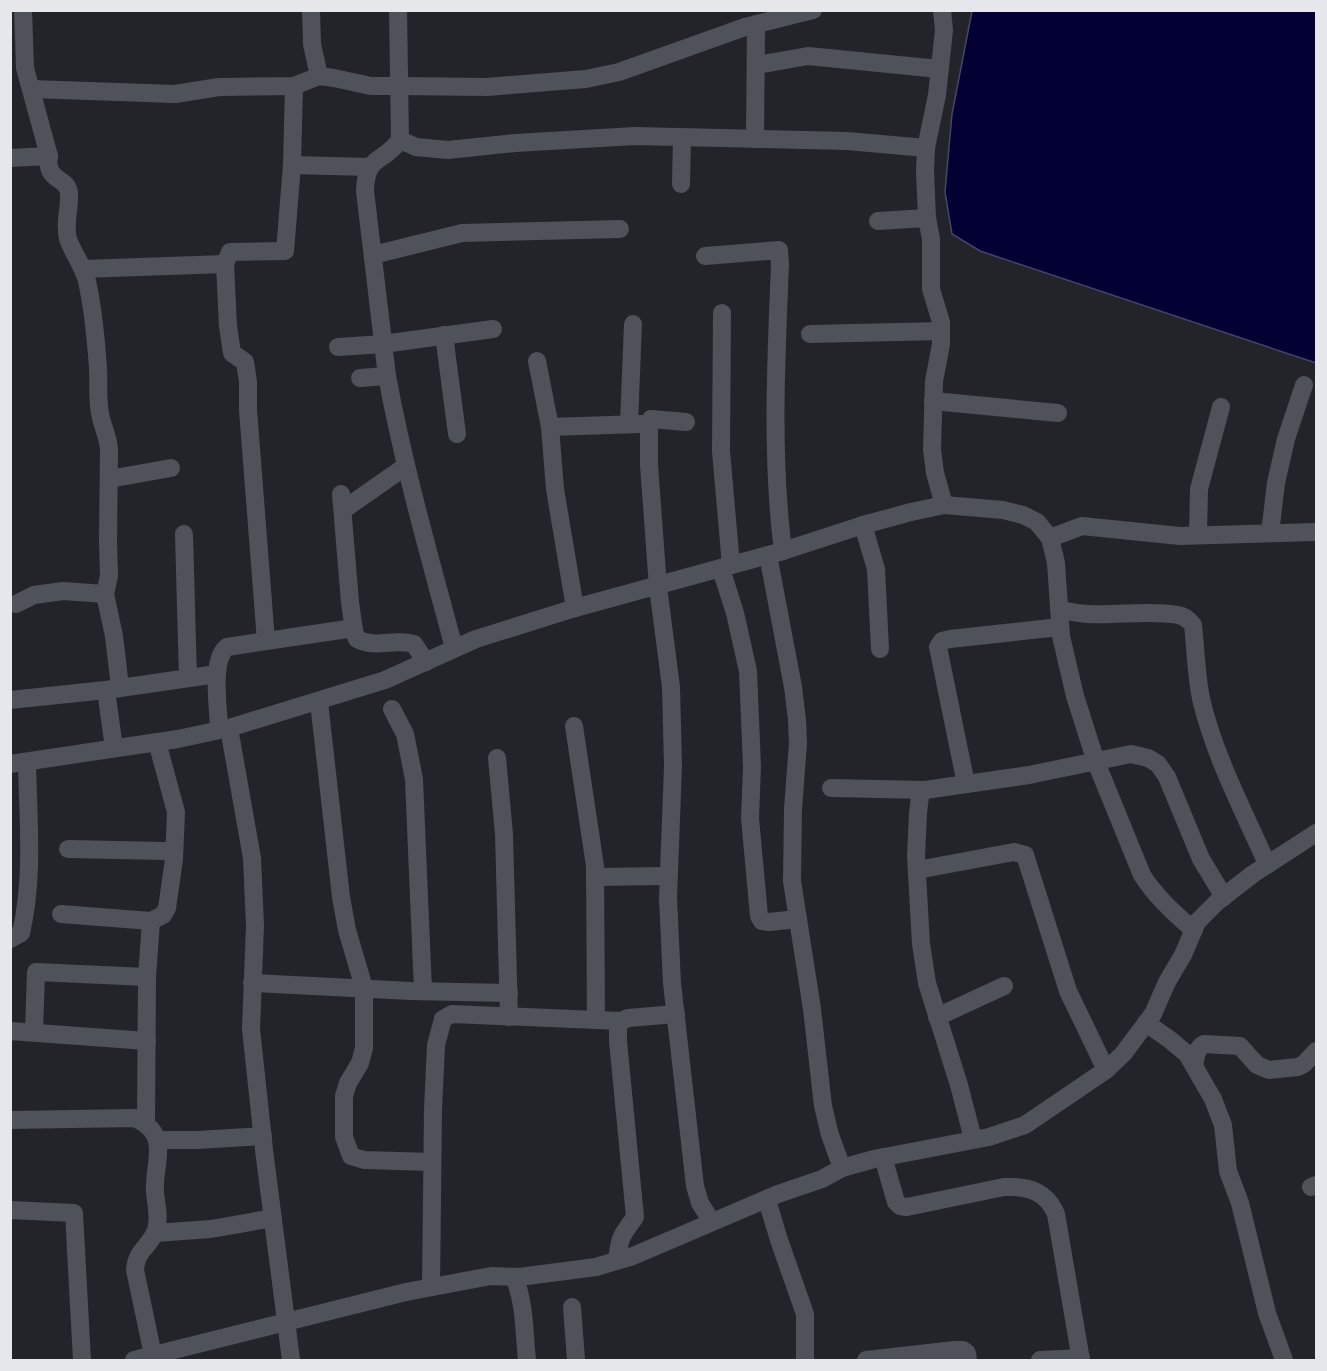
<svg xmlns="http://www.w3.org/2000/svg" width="1327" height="1371" font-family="'Fira Sans',sans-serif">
	<rect width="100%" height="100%" fill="#22242a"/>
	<path fill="#030033" stroke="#47456a" stroke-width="1.5" d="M 972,11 L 1316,11 L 1316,363 L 980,251 L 952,234 L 945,192 L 952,114 Z"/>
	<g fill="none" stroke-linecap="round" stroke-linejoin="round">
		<g stroke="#505259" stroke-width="18">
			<path d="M 23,10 L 25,68 L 49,156 C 45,182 67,176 69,193 C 70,208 64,224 68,239 C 73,253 83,266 87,281 C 93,309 96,339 98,368 C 99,383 97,399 100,413 C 102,426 108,436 109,449 L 108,541 L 109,576 L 105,594 L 114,636 L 120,687"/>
			<path d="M 311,10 L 312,44 L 319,76"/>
			<path d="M 398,10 L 400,140 C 383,164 366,154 365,191 L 387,376 C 404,468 430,558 454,648"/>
			<path d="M 942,10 L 944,30 L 937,95 L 926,148 L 925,171 L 927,218 L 931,239 L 931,289 L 941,322 L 941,344 L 934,381 L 932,449 L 935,473 L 944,505"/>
			<path d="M 757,65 L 808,56 L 939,69"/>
			<path d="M 31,89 L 175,94 L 219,87 L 294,86 L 319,76 L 334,78 L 371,86 L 400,86 L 487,87 L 586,79 L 619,72 L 745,27 L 813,10"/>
			<path d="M 755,139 L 756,24"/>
			<path d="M 400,140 L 416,147 L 448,150 L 515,143 L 635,136 L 847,141 L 926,148"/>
			<path d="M 10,158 L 49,156"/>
			<path d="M 292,165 L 369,167"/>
			<path d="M 681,184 L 682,138"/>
			<path d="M 878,221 L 927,218"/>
			<path d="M 373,255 L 462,233 L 620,229"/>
			<path d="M 705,256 L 779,250 L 780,265 C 776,361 771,456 783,551"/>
			<path d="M 225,264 L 228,326 L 232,353 L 245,362 L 248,382 L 248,410 L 266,641"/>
			<path d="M 83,269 L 225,264 L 230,252 L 285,251 L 292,165 L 294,86"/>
			<path d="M 722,313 L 721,451 L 731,565"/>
			<path d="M 810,334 L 941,331"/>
			<path d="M 444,335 L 457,434"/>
			<path d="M 338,347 L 383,344 L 493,329"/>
			<path d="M 537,361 L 550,427 L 555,489 L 575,608"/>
			<path d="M 360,378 L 387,376"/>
			<path d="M 933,401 L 1058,413"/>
			<path d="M 686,422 L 651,419 L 649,424 L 649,465 L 658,587 L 671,687 L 673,766 L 668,898 L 672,983 L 695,1186 L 700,1203 L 712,1222"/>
			<path d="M 629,424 L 633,324"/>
			<path d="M 550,427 L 641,424"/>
			<path d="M 109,479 L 171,468"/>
			<path d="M 341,494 L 350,602 L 354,631 L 357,639 C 376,649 394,638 414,644 L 426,662"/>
			<path d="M 343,510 L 406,466"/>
			<path d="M 863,525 L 876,569 L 880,649"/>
			<path d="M 1270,533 L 1276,483 L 1286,439 L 1304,385"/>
			<path d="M 184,534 L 188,678"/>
			<path d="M 1198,534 L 1199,489 L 1221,407"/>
			<path d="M 1050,538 L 1082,526 L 1180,536 L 1316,532"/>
			<path d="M 768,555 L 793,687 L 797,720 L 798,743 L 793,809 L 792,881 L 812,1009 L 823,1106 L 830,1135 L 842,1168"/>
			<path d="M 721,569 L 735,613 L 748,671 L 752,767 L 750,818 L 759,916 L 762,921 L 769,922 L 798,919"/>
			<path d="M 16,604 L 34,595 L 63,591 L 105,594"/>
			<path d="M 1059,609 C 1099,621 1138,608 1178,615 C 1185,616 1189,620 1193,625 C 1196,651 1196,678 1202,703 C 1216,759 1244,812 1267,864"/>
			<path d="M 106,690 L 114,748"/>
			<path d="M 10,700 L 106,690 L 217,674"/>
			<path d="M 319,702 L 341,897 L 347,930 L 364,988 L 364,1048 L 360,1063 L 348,1083 L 344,1096 L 344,1137 L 351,1156 L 364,1160 L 432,1162"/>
			<path d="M 392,709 L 405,734 L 414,779 L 423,991"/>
			<path d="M 574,726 L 595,866 L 596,1020"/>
			<path d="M 229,728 L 252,858 L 255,926 L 251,1029 L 264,1150 L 291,1360"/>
			<path d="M 219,730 C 219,710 210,660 227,647 L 354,628"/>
			<path d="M 157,742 L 176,812 L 174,859"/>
			<path d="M 497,758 L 504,834 L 509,1017"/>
			<path d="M 10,764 L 178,739 L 229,728 L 385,680 L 476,639 L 575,608 L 783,551 L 863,525 L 911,512 L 944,505 L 1003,510 L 1023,515 L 1037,522 L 1050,538 L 1056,563 L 1061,636 L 1075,696 L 1096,762 L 1142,875 C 1156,897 1173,913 1194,930"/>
			<path d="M 966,784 L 938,647 L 942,641 L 950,639 L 1060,627"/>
			<path d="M 831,788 L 925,790"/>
			<path d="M 68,849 L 166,851 L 172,854 L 174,859 L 167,908 L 163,915 L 151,921 L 147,977 L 146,1124"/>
			<path d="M 917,870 L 1014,852 L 1025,855 L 1068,991 L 1106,1070"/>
			<path d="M 595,877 L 668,876"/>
			<path d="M 61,914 L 151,921"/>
			<path d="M 10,939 L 21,933 C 34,877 28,819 27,762"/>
			<path d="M 252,983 L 411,991 L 509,993"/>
			<path d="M 937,1017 L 1004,986"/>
			<path d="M 1146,1023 L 1169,1039 L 1187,1054 L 1213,1099 L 1223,1125 L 1228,1171 L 1240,1203 L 1267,1313 L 1284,1360"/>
			<path d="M 10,1031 L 147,1041"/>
			<path d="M 34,1032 L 36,972 L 147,977"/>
			<path d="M 1194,1065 C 1196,1057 1196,1048 1204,1044 L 1240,1046 L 1257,1065 L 1269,1070 L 1298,1067 L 1304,1064 L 1316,1051"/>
			<path d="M 10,1120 L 135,1118 C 172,1135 153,1162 155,1192 C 156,1205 160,1217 156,1230 C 150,1247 136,1250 135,1270 L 153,1355"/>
			<path d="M 973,1139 L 959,1085 L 927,983 L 921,944 L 916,856 L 918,813 L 920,796 L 925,790 L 1029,775 L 1131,754 L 1148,758 L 1158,764 L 1167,777 L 1201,859 L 1224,897"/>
			<path d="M 157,1140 L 197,1140 L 263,1136"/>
			<path d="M 883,1157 L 896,1202 L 900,1206 L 907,1207 L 1004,1187 C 1028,1186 1046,1191 1056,1214 L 1081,1360"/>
			<path d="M 1311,1187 L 1316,1185"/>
			<path d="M 767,1200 L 779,1240 L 805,1314 L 805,1360"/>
			<path d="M 10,1210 L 74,1213 L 82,1360"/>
			<path d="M 155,1233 L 211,1229 L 273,1218"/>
			<path d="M 617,1261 C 620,1235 621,1237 635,1217 L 618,1041 L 618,1028 L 621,1021 L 628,1018 L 676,1014"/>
			<path d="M 514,1277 C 525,1302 524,1333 527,1360"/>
			<path d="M 431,1287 L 433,1110 L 436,1045 L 443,1019 L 452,1014 L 621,1021"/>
			<path d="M 572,1307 L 576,1360"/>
			<path d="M 134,1360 L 406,1292 L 491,1276 L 519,1277 L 596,1267 L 633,1256 L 778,1194 L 822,1179 L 842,1168 L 874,1159 L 989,1137 L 1025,1125 L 1106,1070 L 1123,1054 L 1153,1014 L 1167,982 L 1183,955 L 1197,922 L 1218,901 L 1253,874 L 1316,833"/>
			<path d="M 866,1360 L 955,1350 L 963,1350 L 967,1353 L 968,1360"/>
			<path d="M 1040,1360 L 1081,1358"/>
		</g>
	</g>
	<rect width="1327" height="1371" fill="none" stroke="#e6e7eb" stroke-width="24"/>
</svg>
